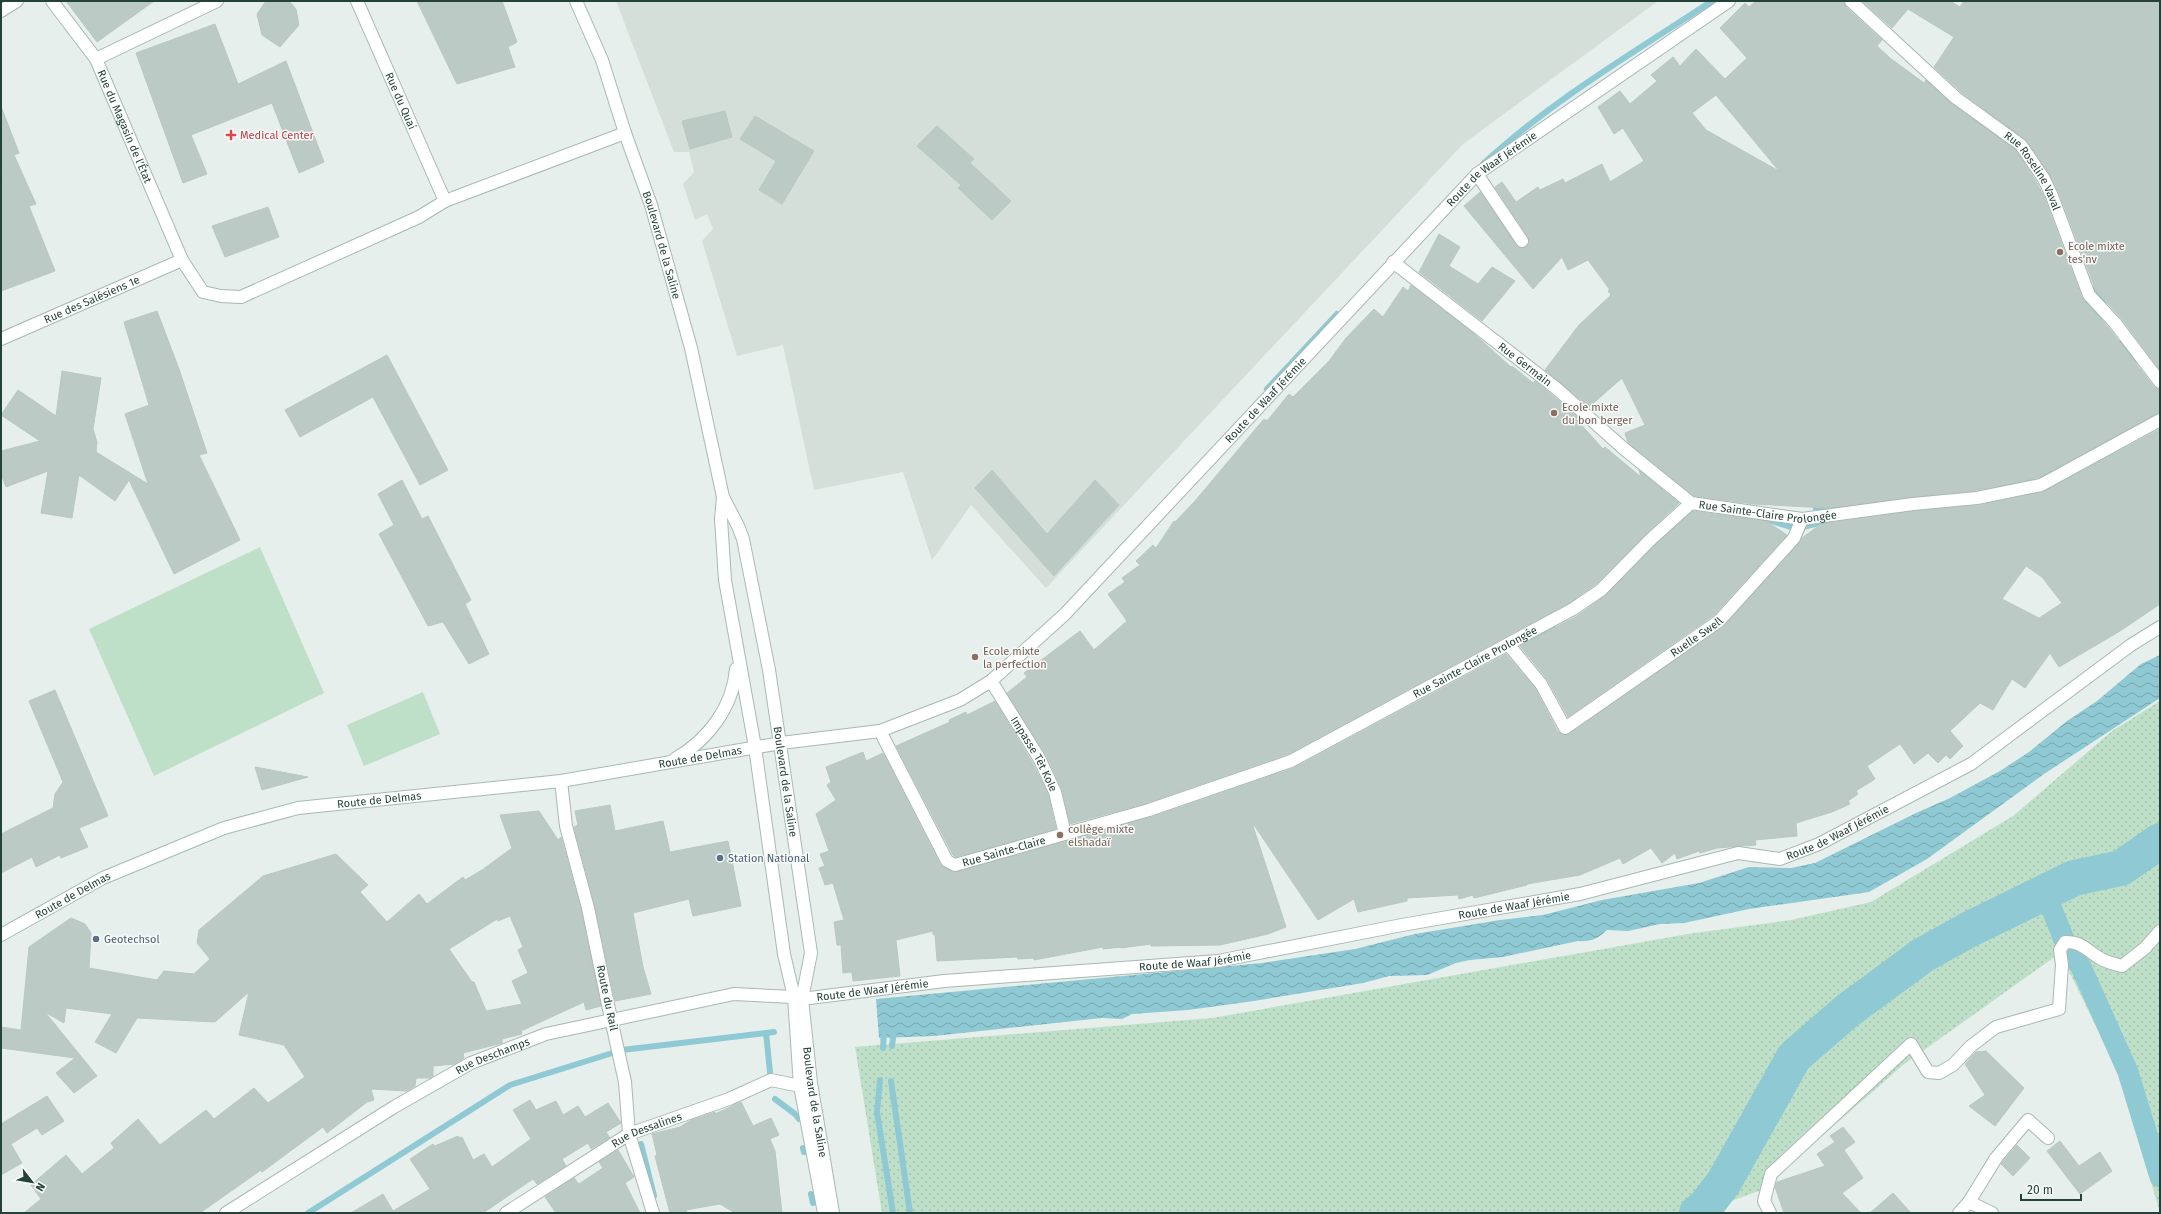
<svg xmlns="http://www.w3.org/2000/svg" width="2161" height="1214" font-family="'Fira Sans',sans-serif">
	<defs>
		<pattern id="grass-dots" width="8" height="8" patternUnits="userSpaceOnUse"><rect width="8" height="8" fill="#bfe0c8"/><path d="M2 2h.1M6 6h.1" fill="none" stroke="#a4c1ad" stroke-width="1.8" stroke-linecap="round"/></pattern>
		<pattern id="water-waves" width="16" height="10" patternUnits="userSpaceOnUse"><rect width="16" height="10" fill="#8ec9d4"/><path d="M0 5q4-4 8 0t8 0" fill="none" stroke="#74a5ad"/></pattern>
	</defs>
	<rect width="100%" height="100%" fill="#e6efeb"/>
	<path fill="#d4dfda" d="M 616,1 L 1658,1 L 1463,144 L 1046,588 L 971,505 L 932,560 L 903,472 L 814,490 L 783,345 L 737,356 L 702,241 L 713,229 L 707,214 L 695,220 L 683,184 L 694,172 L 689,152 L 674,152 Z"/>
	<path fill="url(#grass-dots)" d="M 2160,701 L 2160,1213 L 2120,1075 L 2060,953 L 1903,1065 L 1759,1191 L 1698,1213 L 882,1213 L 855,1047 L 1212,1018 L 1688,934 L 1791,920 L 1871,902 L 2013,816 L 2112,731 Z"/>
	<g fill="#bfe0c8">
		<path d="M 260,547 L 324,693 L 154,776 L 89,629 Z"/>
		<path d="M 423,692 L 440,734 L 364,766 L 347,725 Z"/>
	</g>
	<path fill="url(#water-waves)" d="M 2160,655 L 2160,698 L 2044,774 L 1927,859 L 1869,892 L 1749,909 L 1684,923 L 1660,924 L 1628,931 L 1607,930 C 1598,939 1590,942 1578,941 L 1503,957 L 1470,960 L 1456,963 L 1427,975 L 1389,976 L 1363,983 L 1254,1001 L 1188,1010 L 1132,1014 L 1122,1019 L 1102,1018 L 934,1036 L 879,1038 L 876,999 L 1262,963 L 1355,949 L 1415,934 L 1500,920 L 1543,915 L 1602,900 L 1699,883 L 1749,867 L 1791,868 L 1815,863 L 1916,813 L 1950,798 L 2000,771 L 2029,752 L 2067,721 L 2097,701 L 2141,664 Z"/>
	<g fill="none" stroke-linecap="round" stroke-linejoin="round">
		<g stroke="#8ec9d4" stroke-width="6">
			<path d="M 1483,164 C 1552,100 1633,53 1712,1"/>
			<path d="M 2094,289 L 2103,303"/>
			<path d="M 2088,301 L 2099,319"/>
			<path d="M 2120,344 L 2137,360"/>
			<path d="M 1267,389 L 1337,314"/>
			<path d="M 2042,474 L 2064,468"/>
			<path d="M 1987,490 L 2032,478"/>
			<path d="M 2031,495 L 2052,487"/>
			<path d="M 1987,501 L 2008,501"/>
			<path d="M 1816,509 L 1830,507 L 1837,508 L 1839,515"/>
			<path d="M 1762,518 L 1794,528"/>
			<path d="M 1801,532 L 1803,527 L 1830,520"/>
			<path d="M 1533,639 L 1553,626"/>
			<path d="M 766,1033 L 770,1072"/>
			<path d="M 892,1046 L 894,1030"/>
			<path d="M 883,1048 L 884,1030"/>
			<path d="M 880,1080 L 877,1112 L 893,1213"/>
			<path d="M 891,1081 L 910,1213"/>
			<path d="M 775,1099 L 795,1114 L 799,1119"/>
			<path d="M 641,1144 L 654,1196"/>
			<path d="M 803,1148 L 804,1152"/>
			<path d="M 811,1194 L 813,1203"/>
			<path d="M 308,1213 L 510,1085 L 622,1050 L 774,1032"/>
		</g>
		<path stroke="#8ec9d4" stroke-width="21" d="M 2045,892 L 2065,942 L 2082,969 L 2128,1072 L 2160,1177"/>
		<path stroke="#8ec9d4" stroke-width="36" d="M 1697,1213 L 1705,1207 L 1724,1182 L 1794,1057 L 1847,1011 L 1923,955 L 1970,929 L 2074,878 L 2121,868 L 2160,841"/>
	</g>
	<g fill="#bbcac4" stroke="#b8c9c2" fill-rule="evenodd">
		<path d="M 66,1 L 154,1 L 97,42 Z"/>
		<path d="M 266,1 L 289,1 L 296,9 L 299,25 L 280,47 L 262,35 L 257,14 Z"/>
		<path d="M 417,1 L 502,1 L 517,42 L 508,47 L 515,67 L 457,84 Z"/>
		<path d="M 1756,1 L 1844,1 L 1846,7 L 1882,40 L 1877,46 L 1890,58 L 1924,83 L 1926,80 L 1952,104 L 2016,150 L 2037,183 L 2045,199 L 2082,298 L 2109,328 L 2154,387 L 2160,389 L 2160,413 L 2038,478 L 1976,491 L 1827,508 L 1753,504 L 1694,496 L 1628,443 L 1625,433 L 1645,425 L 1622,378 L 1589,407 L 1545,370 L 1579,325 L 1611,295 L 1608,291 L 1610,290 L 1588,260 L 1568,270 L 1562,257 L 1533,289 L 1464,206 L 1480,192 L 1516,245 L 1522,248 L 1526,247 L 1529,241 L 1528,237 L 1495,187 L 1502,182 L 1516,202 L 1538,187 L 1540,190 L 1563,179 L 1565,183 L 1602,164 L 1610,182 L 1644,161 L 1623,128 L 1614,134 L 1598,107 L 1620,91 L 1630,104 L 1657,81 L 1651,75 L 1673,57 L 1680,66 L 1696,49 L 1725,79 L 1747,58 L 1720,28 L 1745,3 L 1749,7 ZM 1716,95 L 1779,171 L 1706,130 L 1692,113 Z"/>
		<path d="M 1862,1 L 1950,1 L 1960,7 L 1964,1 L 2160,1 L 2160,370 L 2121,318 L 2096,291 L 2059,193 L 2050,175 L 2027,141 L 1961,92 L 1934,67 L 1954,37 L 1908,9 L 1892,28 Z"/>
		<path d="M 215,24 L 238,84 L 286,61 L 324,162 L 299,173 L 272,103 L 191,135 L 207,174 L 183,183 L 136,53 Z"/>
		<path d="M 2,109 L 19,153 L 14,155 L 36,204 L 29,206 L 55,271 L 1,291 Z"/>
		<path d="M 725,111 L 732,137 L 690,149 L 682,121 Z"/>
		<path d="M 755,116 L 814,151 L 782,204 L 759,190 L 776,161 L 740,139 Z"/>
		<path d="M 937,126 L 974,159 L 970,163 L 1011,201 L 992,220 L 958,188 L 961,185 L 917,146 Z"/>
		<path d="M 268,207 L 279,237 L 225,257 L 212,226 Z"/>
		<path d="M 1439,234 L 1460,247 L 1449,266 L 1478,284 L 1492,267 L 1515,281 L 1482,321 L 1419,272 Z"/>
		<path d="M 1411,285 L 1473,333 L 1511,367 L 1512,366 L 1533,383 L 1535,381 L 1551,394 L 1577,417 L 1576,419 L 1603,449 L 1605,447 L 1641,477 L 1639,470 L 1679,503 L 1645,535 L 1596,584 L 1569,603 L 1288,754 L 1147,803 L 1070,824 L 1062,789 L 1046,755 L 1007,693 L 1027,677 L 1024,673 L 1080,631 L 1094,650 L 1127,621 L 1108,594 L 1125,582 L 1122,578 L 1140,565 L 1136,561 L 1153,545 L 1156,548 L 1174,521 L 1175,522 L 1195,501 L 1264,419 L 1267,421 L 1289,394 L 1293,397 L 1329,361 L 1346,338 L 1374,309 L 1383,317 L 1403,287 L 1408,291 Z"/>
		<path d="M 157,311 L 179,369 L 207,453 L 199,455 L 240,540 L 174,574 L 129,480 L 115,501 L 79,475 L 72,518 L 41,513 L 48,471 L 6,487 L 1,474 L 1,451 L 40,441 L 1,415 L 18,390 L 56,416 L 62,371 L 101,378 L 93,429 L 97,442 L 96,452 L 148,484 L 125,414 L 149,405 L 124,322 Z"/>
		<path d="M 387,355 L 448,470 L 420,485 L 373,397 L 300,437 L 285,410 Z"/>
		<path d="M 2160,429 L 2160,604 L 2120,631 L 2059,667 L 2050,653 L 2025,688 L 2012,679 L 1993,710 L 1980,703 L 1950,731 L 1963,746 L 1950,759 L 1946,755 L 1938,763 L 1928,753 L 1914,764 L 1900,744 L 1867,766 L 1875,779 L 1856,791 L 1858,794 L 1848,801 L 1850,804 L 1832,812 L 1796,823 L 1797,836 L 1755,840 L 1756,845 L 1717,848 L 1700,853 L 1699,851 L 1677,859 L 1675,853 L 1662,863 L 1651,848 L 1623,864 L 1620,858 L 1580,875 L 1527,884 L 1527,885 L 1474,898 L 1473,895 L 1459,899 L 1458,895 L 1407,898 L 1407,901 L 1358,912 L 1354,899 L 1318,920 L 1254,825 L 1253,826 L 1286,927 L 1268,934 L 1220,945 L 1151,946 L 1151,944 L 1121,948 L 1121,947 L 1103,949 L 1103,947 L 1034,960 L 1034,958 L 1018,959 L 1017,957 L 937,961 L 935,934 L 933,935 L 933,931 L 896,940 L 900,976 L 853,981 L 852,972 L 843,973 L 841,945 L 837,945 L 834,922 L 844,920 L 833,883 L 825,885 L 819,868 L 825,866 L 820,854 L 829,851 L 816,814 L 836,800 L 827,785 L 831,782 L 826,767 L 863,752 L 866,761 L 883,753 L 940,864 L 952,872 L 956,872 L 1151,817 L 1294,768 L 1506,654 L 1535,688 L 1558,732 L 1566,735 L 1723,627 L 1802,538 L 1821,524 L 1914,511 L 1978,505 L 2043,492 ZM 2026,566 L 2042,577 L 2062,603 L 2039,618 L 2002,599 Z"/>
		<path d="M 992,470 L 1047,534 L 1095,480 L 1119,505 L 1054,576 L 975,488 Z"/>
		<path d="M 402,480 L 422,519 L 428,516 L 471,600 L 465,604 L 489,654 L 469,664 L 443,622 L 428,626 L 379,534 L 394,525 L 378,494 Z"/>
		<path d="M 1693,511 L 1766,521 L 1787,535 L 1714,615 L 1568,717 L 1547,679 L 1520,646 L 1577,616 L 1605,596 L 1655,545 Z"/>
		<path d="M 55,690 L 108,816 L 79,828 L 88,847 L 61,858 L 60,855 L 36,867 L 32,857 L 1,873 L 1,834 L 53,808 L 55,794 L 63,782 L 29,701 Z"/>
		<path d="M 995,701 L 1032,762 L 1048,794 L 1056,829 L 956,857 L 953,855 L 896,746 L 950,722 L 949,720 L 966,712 L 967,715 Z"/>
		<path d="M 255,767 L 308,777 L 262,790 Z"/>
		<path d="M 610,805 L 615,831 L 663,821 L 670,852 L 728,841 L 741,906 L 693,916 L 689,899 L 633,913 L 643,967 L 651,994 L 615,1001 L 595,906 L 574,827 L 578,825 L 575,811 Z"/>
		<path d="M 539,811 L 558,840 L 561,837 L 581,910 L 601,1006 L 586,1010 L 584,1002 L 521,1031 L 522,1034 L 502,1039 L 502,1043 L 463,1053 L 464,1058 L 455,1064 L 433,1066 L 433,1076 L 430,1078 L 416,1078 L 415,1086 L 407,1091 L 371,1089 L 374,1100 L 367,1102 L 327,1133 L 323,1127 L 262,1172 L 261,1170 L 200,1213 L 24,1213 L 41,1199 L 31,1185 L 66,1155 L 82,1174 L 114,1148 L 111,1143 L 138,1119 L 160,1145 L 206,1110 L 214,1119 L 254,1088 L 268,1103 L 305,1077 L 284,1045 L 239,1035 L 249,992 L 215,1022 L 137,1018 L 116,1053 L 95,1042 L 112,1014 L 66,1008 L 64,1023 L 45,1012 L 97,1076 L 74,1093 L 56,1073 L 75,1058 L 1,1048 L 1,1027 L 21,1030 L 29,947 L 71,918 L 85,924 L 91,933 L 89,968 L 157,980 L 164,971 L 194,974 L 210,959 L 197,943 L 199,930 L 263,876 L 336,854 L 368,885 L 360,892 L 387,922 L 419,894 L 427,904 L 463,877 L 465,880 L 482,870 L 512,848 L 500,815 ZM 510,916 L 523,947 L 518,950 L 528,973 L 512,981 L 522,1004 L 486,1011 L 474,982 L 472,982 L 449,949 L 497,919 L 498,921 Z"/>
		<path d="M 1986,1051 L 2024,1088 L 1995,1126 L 1969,1106 L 1985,1095 L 1965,1064 L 1976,1052 Z"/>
		<path d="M 47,1096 L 64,1121 L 42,1135 L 37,1128 L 11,1144 L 22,1163 L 1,1175 L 1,1124 Z"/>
		<path d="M 530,1100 L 536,1110 L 556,1101 L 563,1115 L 578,1106 L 585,1117 L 608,1103 L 621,1123 L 606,1132 L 610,1138 L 591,1149 L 588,1143 L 562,1159 L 566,1166 L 537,1184 L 533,1179 L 483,1213 L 351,1213 L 383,1194 L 393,1211 L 430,1189 L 410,1159 L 433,1144 L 435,1146 L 458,1136 L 459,1138 L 462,1137 L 473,1160 L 484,1154 L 492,1167 L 531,1139 L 513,1110 Z"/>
		<path d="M 741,1102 L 753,1126 L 771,1118 L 779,1135 L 770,1139 L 775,1151 L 782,1213 L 735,1213 L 720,1204 L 686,1210 L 687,1213 L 670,1213 L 655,1156 L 657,1155 L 652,1134 L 680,1127 L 691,1120 L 715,1112 L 715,1114 Z"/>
		<path d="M 1843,1127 L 1855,1142 L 1844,1150 L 1863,1178 L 1842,1193 L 1861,1213 L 1784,1213 L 1775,1187 L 1777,1182 L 1825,1166 L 1817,1154 L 1835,1142 L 1830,1136 Z"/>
		<path d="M 2060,1141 L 2079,1166 L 2100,1152 L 2112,1171 L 2080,1194 L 2047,1151 Z"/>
		<path d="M 2017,1145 L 2030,1158 L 2013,1176 L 2001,1164 Z"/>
		<path d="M 618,1150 L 634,1177 L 625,1183 L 640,1213 L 556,1213 L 545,1197 L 574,1178 L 579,1184 L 603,1168 L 599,1162 Z"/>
		<path d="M 1893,1193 L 1911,1213 L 1870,1213 Z"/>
	</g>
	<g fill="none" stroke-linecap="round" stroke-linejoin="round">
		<defs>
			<g id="minor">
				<path id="s1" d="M 1851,1 L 1956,98 L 2021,145 L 2044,179 L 2052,196 L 2089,295 L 2115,323 L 2160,382"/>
				<path d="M 1,11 L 17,1"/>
				<path d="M 96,59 L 217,1"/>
				<path d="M 1477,174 L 1522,241"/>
				<path id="s2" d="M 1393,262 L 1556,388 L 1623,448 L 1691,503"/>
				<path id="s3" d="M 1,339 L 182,260"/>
				<path id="s4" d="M 1508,644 L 1541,684 L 1565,728 L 1719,621 L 1794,538 L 1802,519"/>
				<path id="s5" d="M 991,681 L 1039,758 L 1055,792 L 1065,834"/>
				<path id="s6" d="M 880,731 L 947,861 L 955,865 L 1149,810 L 1291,761 L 1573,609 L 1601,590 L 1650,540 L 1691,503 L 1802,519 L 1913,504 L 1977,498 L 2041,485 L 2160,420"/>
				<path id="s7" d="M 802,999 L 944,981 L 1218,961 L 1402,925 L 1580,894 L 1738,853 L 1780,859 L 1819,844 L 1971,764 L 2131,645 L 2160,627"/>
				<path d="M 611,1019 L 625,1082 L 629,1134 L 653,1213"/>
				<path d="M 1969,1202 L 1996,1158 L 2028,1120 L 2048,1138"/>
				<path id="s8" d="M 506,1213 L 629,1134 L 729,1099 L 771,1080 L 800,1086"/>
				<path d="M 1770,1213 L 1764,1201 L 1771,1174 L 1911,1044 L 1928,1072 L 1939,1073 L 1953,1065 L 1971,1046 L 1996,1027 L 2059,1009 L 2062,965 L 2060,950 L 2065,942 C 2081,941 2086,950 2098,957 C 2105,962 2114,964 2122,966 L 2145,948 L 2160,931"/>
				<path d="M 1959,1213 L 1969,1202 L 1992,1213"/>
			</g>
			<g id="tertiary">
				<path id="s9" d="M 52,1 L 96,59 L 182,260 L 203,292 L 221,296 L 241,297 L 419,217 L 445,201 L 625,133"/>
				<path id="s10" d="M 357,1 L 445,201"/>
				<path id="s11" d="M 781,743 L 880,731 L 960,700 L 991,681 L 1065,614 L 1477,174 L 1729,1"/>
				<path d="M 561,781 L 566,826 L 588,908 L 611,1019"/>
				<path id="s12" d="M 226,1213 L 394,1107 L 471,1063 L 546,1034 L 734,994 L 794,997 L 802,999"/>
			</g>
			<g id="secondary">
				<path id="s13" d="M 576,1 L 602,60 L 625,133 L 651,205 L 691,348 L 723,497 L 721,519 L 725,580 L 755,747 L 784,954 L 794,997 L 800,1086 L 824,1213"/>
				<path id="s14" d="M 723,497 L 738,526 L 743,539 L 769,670 L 811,953 L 802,999 L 811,1083 L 833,1213"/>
				<path d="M 675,759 C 708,740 733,707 736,669"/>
				<path id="s15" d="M 1,935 L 103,878 L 224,828 L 298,808 L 561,781 L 781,743"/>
			</g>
		</defs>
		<use href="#minor" stroke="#a8b8b2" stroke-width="14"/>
		<use href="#tertiary" stroke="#a8b8b2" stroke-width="14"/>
		<use href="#secondary" stroke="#a4bbb3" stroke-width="14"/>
		<use href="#minor" stroke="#fff" stroke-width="12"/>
		<use href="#tertiary" stroke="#fff" stroke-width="12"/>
		<use href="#secondary" stroke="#fff" stroke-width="12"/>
	</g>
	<path fill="#e0444e" stroke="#f7fbf9" stroke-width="1.5" d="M229 129h4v4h4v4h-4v4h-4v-4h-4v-4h4z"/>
	<g fill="#8d6e63" stroke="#f7fbf9" stroke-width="1.5">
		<circle cx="2060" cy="252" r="4"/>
		<circle cx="1554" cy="413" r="4"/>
		<circle cx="975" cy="657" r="4"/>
		<circle cx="1060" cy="835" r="4"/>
	</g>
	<g fill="#5c6f8a" stroke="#f7fbf9" stroke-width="1.5">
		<circle cx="720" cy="858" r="4"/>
		<circle cx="96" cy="939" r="4"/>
	</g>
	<g text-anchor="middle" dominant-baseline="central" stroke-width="3" stroke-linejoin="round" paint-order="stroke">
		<g font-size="11" fill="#24423a" stroke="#f7fbf9">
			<text stroke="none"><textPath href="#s10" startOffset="109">Rue du Quai</textPath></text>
			<text stroke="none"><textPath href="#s9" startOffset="146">Rue du Magasin de l'État</textPath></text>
			<text stroke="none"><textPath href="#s11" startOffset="939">Route de Waaf Jérémie</textPath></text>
			<text stroke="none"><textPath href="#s1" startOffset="251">Rue Roseline Vaval</textPath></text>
			<text stroke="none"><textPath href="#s13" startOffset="259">Boulevard de la Saline</textPath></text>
			<text stroke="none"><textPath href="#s3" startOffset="99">Rue des Salésiens 1e</textPath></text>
			<text stroke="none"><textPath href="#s2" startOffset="167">Rue Germain</textPath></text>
			<text stroke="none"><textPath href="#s11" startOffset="615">Route de Waaf Jérémie</textPath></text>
			<text stroke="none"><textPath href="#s6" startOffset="1064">Rue Sainte-Claire Prolongée</textPath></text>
			<text stroke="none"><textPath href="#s4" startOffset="262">Ruelle Swell</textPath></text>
			<text stroke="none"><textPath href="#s6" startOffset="716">Rue Sainte-Claire Prolongée</textPath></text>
			<text stroke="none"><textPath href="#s5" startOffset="85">Impasse Tèt Kole</textPath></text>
			<text stroke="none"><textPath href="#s15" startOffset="730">Route de Delmas</textPath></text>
			<text stroke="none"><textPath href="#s14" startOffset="293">Boulevard de la Saline</textPath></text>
			<text stroke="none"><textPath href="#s15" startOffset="406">Route de Delmas</textPath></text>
			<text stroke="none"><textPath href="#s7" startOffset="1055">Route de Waaf Jérémie</textPath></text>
			<text stroke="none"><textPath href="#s6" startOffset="206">Rue Sainte-Claire</textPath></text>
			<text stroke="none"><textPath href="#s15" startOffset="82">Route de Delmas</textPath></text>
			<text stroke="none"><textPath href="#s7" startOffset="719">Route de Waaf Jérémie</textPath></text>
			<text stroke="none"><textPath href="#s7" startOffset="395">Route de Waaf Jérémie</textPath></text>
			<text stroke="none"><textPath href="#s7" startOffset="71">Route de Waaf Jérémie</textPath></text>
			<text transform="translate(607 998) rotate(78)">Route du Rail</text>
			<text stroke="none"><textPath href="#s12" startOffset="310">Rue Deschamps</textPath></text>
			<text stroke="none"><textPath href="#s14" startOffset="617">Boulevard de la Saline</textPath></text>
			<text stroke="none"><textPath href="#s8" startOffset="164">Rue Dessalines</textPath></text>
		</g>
		<g font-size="11" fill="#be3a42" stroke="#f7fbf9" text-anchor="start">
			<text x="240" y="135">Medical Center</text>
		</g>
		<g font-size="11" fill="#785e54" stroke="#f7fbf9" text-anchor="start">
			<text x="2068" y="246">Ecole mixte<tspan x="2068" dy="13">tes'nv</tspan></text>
			<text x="1562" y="407">Ecole mixte<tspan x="1562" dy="13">du bon berger</tspan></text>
			<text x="983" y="651">Ecole mixte<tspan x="983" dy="13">la perfection</tspan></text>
			<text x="1068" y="829">collège mixte<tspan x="1068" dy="13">elshadaï</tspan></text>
		</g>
		<g font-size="11" fill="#4e5e75" stroke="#f7fbf9" text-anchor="start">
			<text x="728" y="858">Station National</text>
			<text x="104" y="939">Geotechsol</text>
		</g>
	</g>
	<rect width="2161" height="1214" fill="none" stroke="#24423a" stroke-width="4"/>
	<g transform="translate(32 1182) rotate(121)" stroke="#f7fbf9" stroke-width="3" paint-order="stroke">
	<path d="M0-3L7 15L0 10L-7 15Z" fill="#24423a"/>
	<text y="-6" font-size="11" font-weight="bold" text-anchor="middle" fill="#24423a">N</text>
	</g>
	<path d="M2021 1194v6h60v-6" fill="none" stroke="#24423a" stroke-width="2"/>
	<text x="2027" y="1194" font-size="12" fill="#24423a" stroke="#f7fbf9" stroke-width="3" paint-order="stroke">20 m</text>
</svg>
